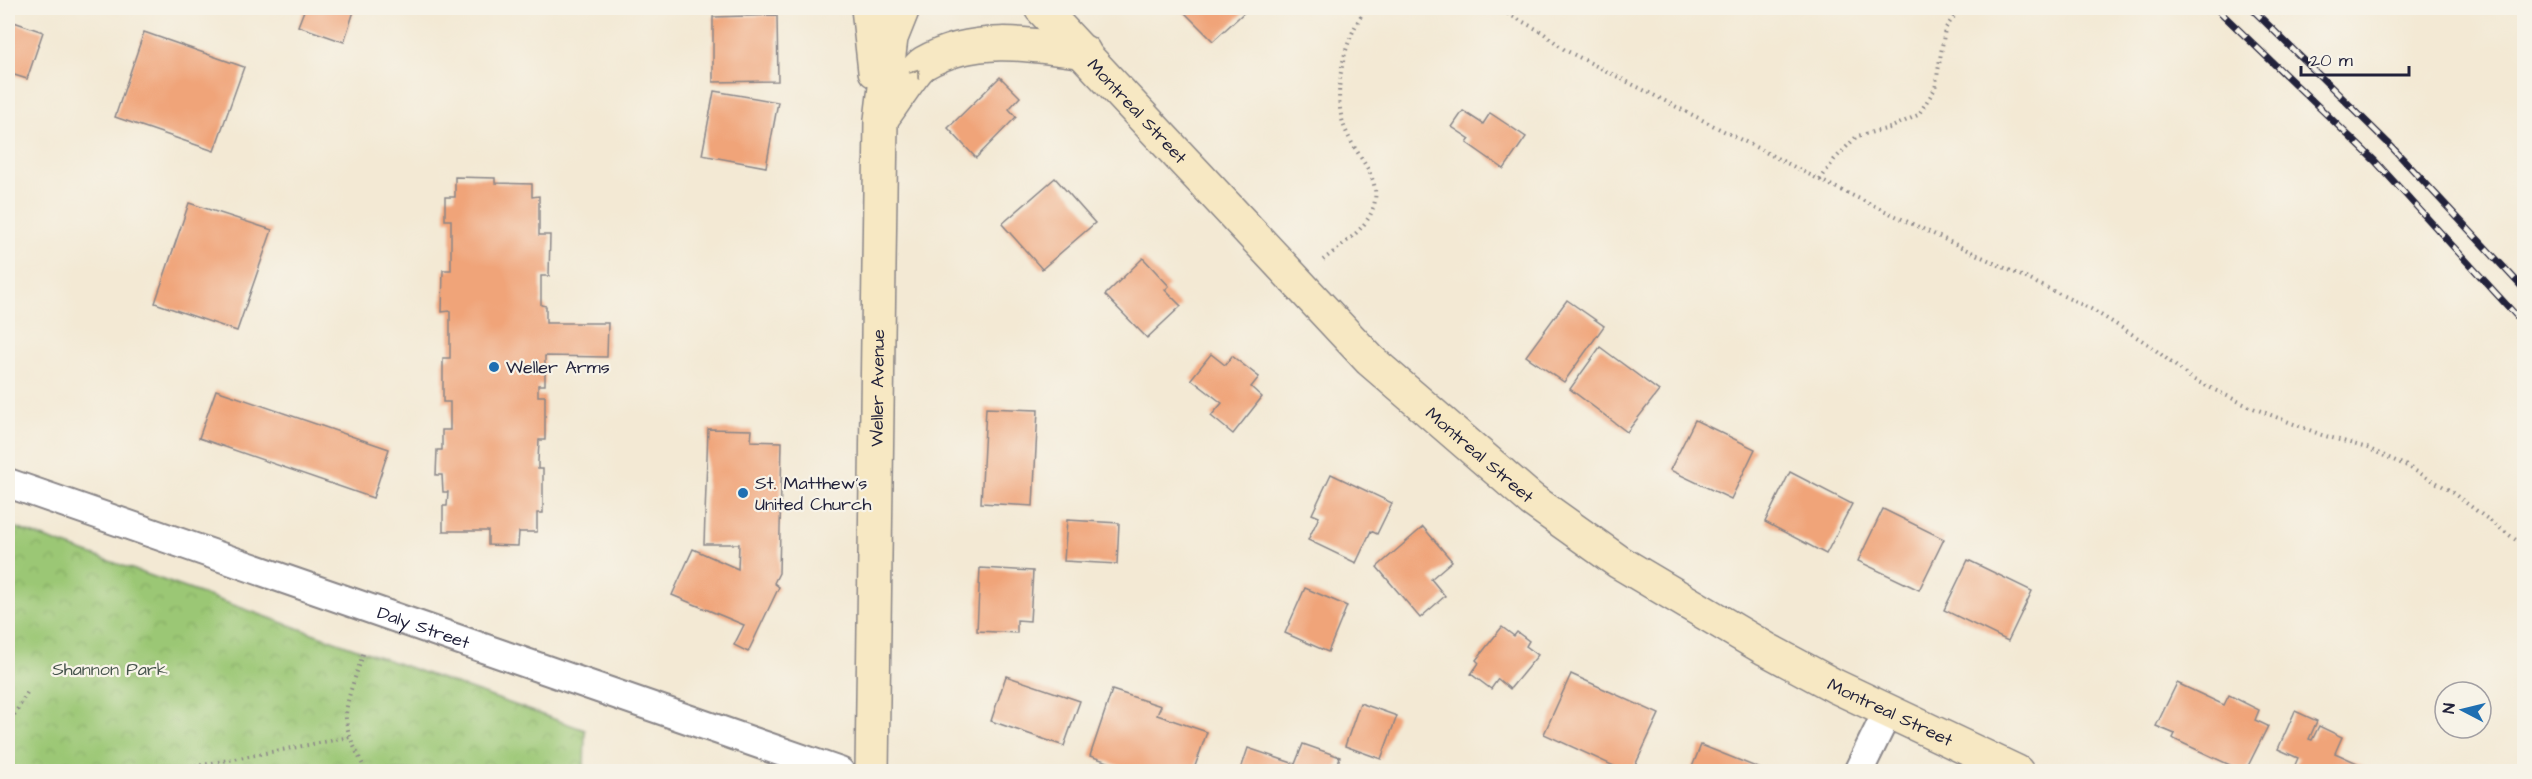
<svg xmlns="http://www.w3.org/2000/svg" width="2532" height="779" font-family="'Architects Daughter',sans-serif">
	<defs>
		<pattern id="park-crowns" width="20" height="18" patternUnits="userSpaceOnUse" patternTransform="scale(1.5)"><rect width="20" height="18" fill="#9bc774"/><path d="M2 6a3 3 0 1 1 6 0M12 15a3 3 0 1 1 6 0" fill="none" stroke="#85ab65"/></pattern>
	</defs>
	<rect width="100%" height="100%" fill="#f7f3e8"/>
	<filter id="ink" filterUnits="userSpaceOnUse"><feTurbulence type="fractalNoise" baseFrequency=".0167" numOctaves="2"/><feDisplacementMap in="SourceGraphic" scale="12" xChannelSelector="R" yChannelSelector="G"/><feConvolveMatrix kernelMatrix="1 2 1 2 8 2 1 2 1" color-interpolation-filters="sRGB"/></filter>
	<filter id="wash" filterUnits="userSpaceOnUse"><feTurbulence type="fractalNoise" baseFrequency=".008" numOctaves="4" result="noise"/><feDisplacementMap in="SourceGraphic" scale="24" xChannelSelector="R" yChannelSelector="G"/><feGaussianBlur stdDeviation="1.35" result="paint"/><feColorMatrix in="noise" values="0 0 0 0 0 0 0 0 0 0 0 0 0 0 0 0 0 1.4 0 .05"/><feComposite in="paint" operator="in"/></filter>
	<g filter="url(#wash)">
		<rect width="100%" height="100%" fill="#f3e9d4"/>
		<path fill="url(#park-crowns)" stroke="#5e7458" stroke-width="1.5" d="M 8,525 L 585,730 L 584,771 L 8,771 Z"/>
		<g id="blocks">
			<g fill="#f0a479">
				<path d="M 305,8 L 355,8 L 344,42 L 298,26 Z"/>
				<path d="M 1180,8 L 1249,8 L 1213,41 Z"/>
				<path d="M 777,15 L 778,81 L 713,82 L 713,17 Z"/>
				<path d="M 8,20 L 43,32 L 27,79 L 8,73 Z"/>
				<path d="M 144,32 L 244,67 L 214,151 L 115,117 Z"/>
				<path d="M 1000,77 L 1020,97 L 1009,109 L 1016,117 L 976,158 L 948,128 Z"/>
				<path d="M 714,91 L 778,102 L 766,167 L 702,155 Z"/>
				<path d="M 1463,111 L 1483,124 L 1490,113 L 1526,137 L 1504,169 L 1467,143 L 1470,139 L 1452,127 Z"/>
				<path d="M 455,177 L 495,178 L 495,183 L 532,184 L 532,197 L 539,196 L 539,235 L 550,235 L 549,276 L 541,276 L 541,305 L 546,306 L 546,323 L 608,323 L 607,357 L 545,356 L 545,385 L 538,385 L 538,396 L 545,396 L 545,440 L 539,440 L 538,462 L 538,469 L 543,469 L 543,513 L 537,513 L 537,532 L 519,532 L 518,546 L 488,545 L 488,531 L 443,531 L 443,506 L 447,506 L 448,492 L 443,492 L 442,475 L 436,475 L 437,450 L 442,450 L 442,430 L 450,430 L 450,402 L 443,402 L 443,358 L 450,358 L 450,311 L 442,312 L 443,270 L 451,270 L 451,220 L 445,220 L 445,197 L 455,197 Z"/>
				<path d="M 1055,178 L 1095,223 L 1042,269 L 1002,224 Z"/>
				<path d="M 189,203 L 272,230 L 237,331 L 155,303 Z"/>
				<path d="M 1143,258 L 1169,286 L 1165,290 L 1181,306 L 1147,338 L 1105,295 Z"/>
				<path d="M 1567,300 L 1604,326 L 1564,382 L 1526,356 Z"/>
				<path d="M 1600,347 L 1659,391 L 1627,432 L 1570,389 Z"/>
				<path d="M 1211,354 L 1225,365 L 1232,356 L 1259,377 L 1251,387 L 1262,397 L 1233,434 L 1211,416 L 1222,403 L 1191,379 Z"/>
				<path d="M 216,390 L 389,449 L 373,498 L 199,438 Z"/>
				<path d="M 986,408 L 1038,410 L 1033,506 L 981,503 Z"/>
				<path d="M 1695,420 L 1755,449 L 1731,499 L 1670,470 Z"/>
				<path d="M 708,429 L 752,430 L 751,441 L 782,442 L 779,573 L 774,583 L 779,587 L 748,652 L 734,645 L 744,625 L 672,595 L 693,549 L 738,569 L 739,544 L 704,544 Z"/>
				<path d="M 1790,472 L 1852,504 L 1826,554 L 1765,522 Z"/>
				<path d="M 1331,474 L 1392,503 L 1377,534 L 1371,531 L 1356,563 L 1308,540 L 1319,517 L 1312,514 Z"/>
				<path d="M 1883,509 L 1944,539 L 1919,590 L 1858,561 Z"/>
				<path d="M 1067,520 L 1119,523 L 1117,564 L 1064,561 Z"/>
				<path d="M 1423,527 L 1452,561 L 1431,579 L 1445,596 L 1420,618 L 1377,567 Z"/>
				<path d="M 1968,560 L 2032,591 L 2008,641 L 1944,610 Z"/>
				<path d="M 980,568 L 1033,571 L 1030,621 L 1017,620 L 1017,633 L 977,631 Z"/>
				<path d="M 1305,588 L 1347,606 L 1328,652 L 1285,633 Z"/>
				<path d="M 1502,627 L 1514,636 L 1517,632 L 1529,641 L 1526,646 L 1538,655 L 1510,689 L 1498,679 L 1491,689 L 1471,674 L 1479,663 L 1476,660 Z"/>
				<path d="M 1571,674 L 1659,714 L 1632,772 L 1627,772 L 1544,734 Z"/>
				<path d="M 1006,676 L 1080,701 L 1064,746 L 991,721 Z"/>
				<path d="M 2177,683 L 2224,705 L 2229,695 L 2259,710 L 2255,720 L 2268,726 L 2245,772 L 2176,740 L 2173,738 L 2175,734 L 2156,726 Z"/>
				<path d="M 1112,690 L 1161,706 L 1157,715 L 1207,732 L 1193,772 L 1138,772 L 1090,756 Z"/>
				<path d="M 1360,703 L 1397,716 L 1381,759 L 1345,746 Z"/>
				<path d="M 2295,711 L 2317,721 L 2309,739 L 2312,740 L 2319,726 L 2342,737 L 2335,753 L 2377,772 L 2292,772 L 2298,758 L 2278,749 Z"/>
				<path d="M 1303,744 L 1340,757 L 1335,772 L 1240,772 L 1248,748 L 1295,764 Z"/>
				<path d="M 1701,745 L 1766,771 L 1766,772 L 1690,772 Z"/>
			</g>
		</g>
	</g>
	<g filter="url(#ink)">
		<use href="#blocks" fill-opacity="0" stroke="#8a8688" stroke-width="1.5"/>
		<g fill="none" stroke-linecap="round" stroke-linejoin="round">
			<defs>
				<g id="street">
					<path id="s1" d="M 8,483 L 840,772"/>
					<path d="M 1858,772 L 1888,711"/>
				</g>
				<g id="secondary">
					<path d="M 868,8 L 875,71"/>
					<path id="s2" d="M 1041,8 L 1370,360 L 1532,500 L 1619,562 L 1766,649 L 1835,686 L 2017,772"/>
					<path d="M 882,118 C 891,107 914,69 924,63 C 973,34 1031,44 1084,52"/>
					<path id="s3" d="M 872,772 L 881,120 L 891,38 L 903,8"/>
				</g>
			</defs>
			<use href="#street" stroke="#8a8688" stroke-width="32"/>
			<use href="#secondary" stroke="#8a8688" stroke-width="36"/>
			<g stroke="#8a8688" stroke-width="4" stroke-dasharray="1.5 4.5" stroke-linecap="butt">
				<path d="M 1497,8 L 1542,32 L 1565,50 L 1820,180 L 2091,309 L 2148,344 L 2192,379 L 2248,406 L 2322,435 L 2367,448 L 2407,466 L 2446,488 L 2524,546"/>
				<path d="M 1820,180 L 1834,160 L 1857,136 L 1890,128 L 1918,115 L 1935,89 L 1945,29 L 1960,8"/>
				<path d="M 1323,260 C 1339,247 1364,231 1372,211 C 1385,180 1357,158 1346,131 C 1330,95 1344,39 1366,8"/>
				<path d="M 363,654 C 357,674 346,697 346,718 C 347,737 359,755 366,772"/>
				<path d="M 8,725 L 28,691"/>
				<path d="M 165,772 L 350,737"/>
			</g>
			<use href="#street" stroke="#fff" stroke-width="28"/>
			<use href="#secondary" stroke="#f7e8c3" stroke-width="33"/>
			<defs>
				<g id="rail">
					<path d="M 2216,8 L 2375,161 L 2524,324"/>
					<path d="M 2251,8 L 2388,143 L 2524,289"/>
				</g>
			</defs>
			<use href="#rail" stroke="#22223b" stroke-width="7"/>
			<use href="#rail" stroke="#f7f3e8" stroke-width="4.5" stroke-dasharray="14" stroke-linecap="butt"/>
		</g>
		<defs><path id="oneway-chevron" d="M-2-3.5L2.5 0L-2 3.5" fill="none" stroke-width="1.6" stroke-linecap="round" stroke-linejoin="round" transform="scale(1.5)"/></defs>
		<use stroke="#978f86" href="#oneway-chevron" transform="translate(916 73) rotate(-54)"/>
	</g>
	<g fill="#1f6fb2" stroke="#f7f3e8" stroke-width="2">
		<circle cx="494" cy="367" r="6"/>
		<circle cx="743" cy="493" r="6"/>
	</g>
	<g text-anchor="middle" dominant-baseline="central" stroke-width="4.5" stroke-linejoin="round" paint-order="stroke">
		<g font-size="18" fill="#22223b" stroke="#f7f3e8">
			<text stroke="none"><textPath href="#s2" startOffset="141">Montreal Street</textPath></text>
			<text stroke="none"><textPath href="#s3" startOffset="384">Weller Avenue</textPath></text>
			<text stroke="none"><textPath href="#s2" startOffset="627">Montreal Street</textPath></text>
			<text stroke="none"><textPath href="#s1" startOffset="440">Daly Street</textPath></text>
			<text stroke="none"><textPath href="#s2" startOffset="1113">Montreal Street</textPath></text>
		</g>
		<g font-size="18" fill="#22223b" stroke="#f7f3e8" text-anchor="start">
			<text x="506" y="367">Weller Arms</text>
			<text x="755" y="483">St. Matthew's<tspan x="755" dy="21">United Church</tspan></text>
		</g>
		<g font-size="18" fill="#46544c" stroke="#f7f3e8">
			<text x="110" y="669">Shannon Park</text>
		</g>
	</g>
	<rect width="2532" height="779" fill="none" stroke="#f7f3e8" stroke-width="30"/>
	<g transform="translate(2463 710) rotate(277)"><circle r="28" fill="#f7f3e8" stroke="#a29fa3" stroke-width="1.5"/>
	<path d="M0-4.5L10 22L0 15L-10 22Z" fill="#1f6fb2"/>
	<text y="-9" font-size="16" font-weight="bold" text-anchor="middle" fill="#22223b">N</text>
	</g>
	<path d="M2301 66v9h108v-9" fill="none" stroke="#22223b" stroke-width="3"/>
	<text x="2310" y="66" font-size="18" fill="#22223b" stroke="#f7f3e8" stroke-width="4.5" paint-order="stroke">20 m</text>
</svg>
